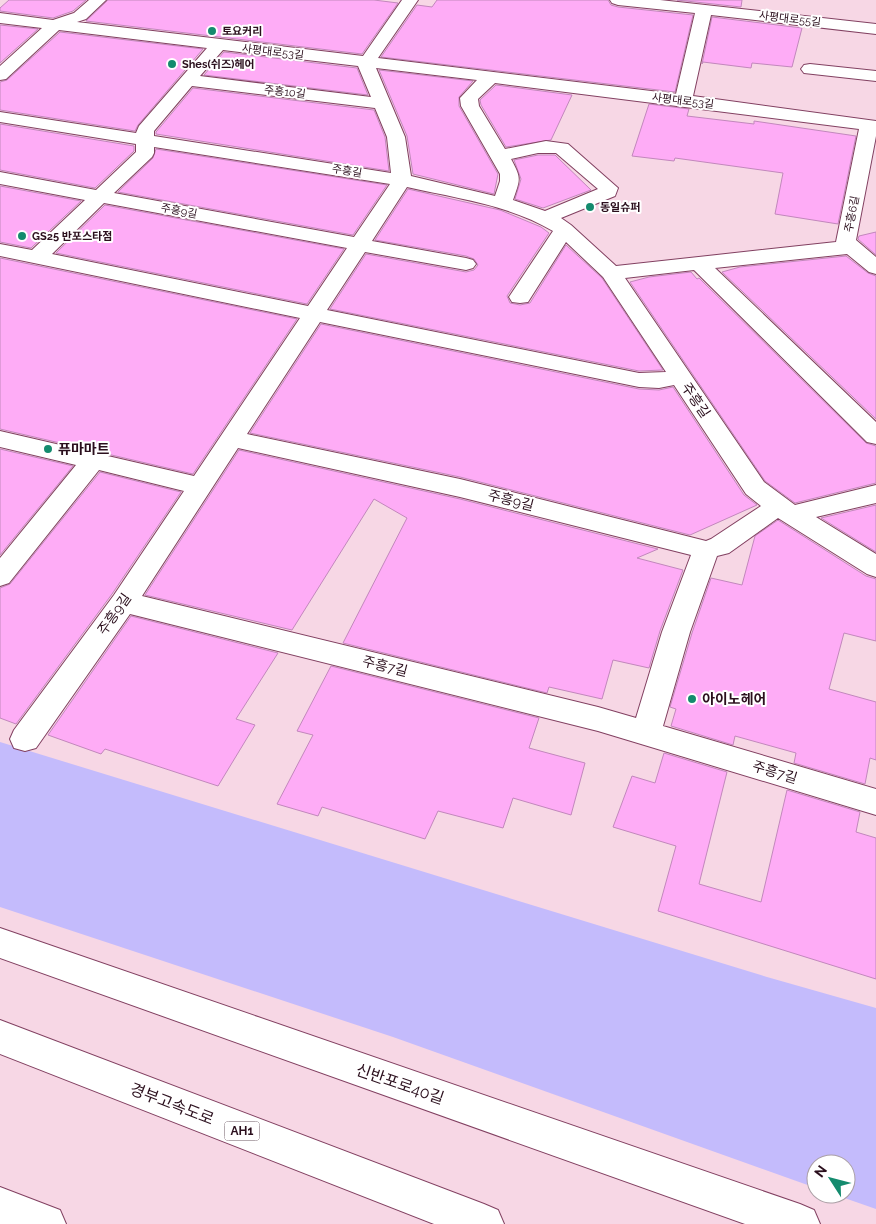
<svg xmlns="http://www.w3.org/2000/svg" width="876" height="1224" font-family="Raleway,'Noto Sans KR',sans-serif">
	<rect width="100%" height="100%" fill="#f7d7e5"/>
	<path fill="#c4bbfc" d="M 0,742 L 767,977 L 876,1008 L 876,1209 L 833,1194 L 846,1194 L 846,1164 L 816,1164 L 816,1188 L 393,1037 L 0,907 Z"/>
	<g fill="#feacf6" stroke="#c287bc">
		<path d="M 9,0 L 86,0 L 73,11 L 53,18 L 0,11 L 0,8 Z"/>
		<path d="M 108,0 L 374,0 L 398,3 L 362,54 L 86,21 Z"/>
		<path d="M 437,0 L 608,0 L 611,5 L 618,7 L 693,15 L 675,92 L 381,57 L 417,5 L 432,7 Z"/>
		<path d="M 677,0 L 742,0 L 741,7 Z"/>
		<path d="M 712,17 L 802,28 L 792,67 L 752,63 L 751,68 L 703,62 L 702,64 Z"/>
		<path d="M 0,25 L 38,29 L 0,63 Z"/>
		<path d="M 60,32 L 203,49 L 138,125 L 135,131 L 0,110 L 0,82 L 7,80 Z"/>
		<path d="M 224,52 L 357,68 L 368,95 L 204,75 Z"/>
		<path d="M 379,70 L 473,81 L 459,97 L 459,106 L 498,174 L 494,194 L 413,174 L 407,136 Z"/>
		<path d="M 496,85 L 572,95 L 551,140 L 506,147 L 481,105 L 480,100 Z"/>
		<path d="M 193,88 L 374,110 L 385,137 L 389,171 L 156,134 L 156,132 Z"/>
		<path d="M 649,104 L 689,109 L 687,116 L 754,124 L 754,121 L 856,136 L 838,224 L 775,214 L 783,173 L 675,158 L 674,161 L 632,156 Z"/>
		<path d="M 0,124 L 134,146 L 134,151 L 95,188 L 0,170 Z"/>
		<path d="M 156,149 L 387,185 L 353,235 L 118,192 L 153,158 Z"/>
		<path d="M 538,155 L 555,155 L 591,190 L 543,208 L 515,199 L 521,179 L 514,160 Z"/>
		<path d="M 0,186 L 81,201 L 31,248 L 0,242 Z"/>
		<path d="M 408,189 L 500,210 L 541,227 L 549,233 L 507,296 L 510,303 L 520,305 L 530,303 L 566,245 L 602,278 L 663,370 L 639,371 L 330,309 L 366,254 L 466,272 L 474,270 L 478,265 L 474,259 L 466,256 L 375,240 Z"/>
		<path d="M 105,205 L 344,249 L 307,304 L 56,253 Z"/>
		<path d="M 876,232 L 876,255 L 858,239 L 859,236 Z"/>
		<path d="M 846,256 L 868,273 L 876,276 L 876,419 L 722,272 L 740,267 Z"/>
		<path d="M 0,258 L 297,319 L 193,474 L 0,429 Z"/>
		<path d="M 691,272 L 697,279 L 699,278 L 866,443 L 876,446 L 876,483 L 795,503 L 765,481 L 630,282 L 649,277 Z"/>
		<path d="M 321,324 L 639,389 L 659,390 L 673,387 L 744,495 L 757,505 L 690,535 L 460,477 L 250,433 Z"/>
		<path d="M 0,449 L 73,466 L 0,555 Z"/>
		<path d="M 239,450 L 460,499 L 658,549 L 637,558 L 683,570 L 660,631 L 649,668 L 613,660 L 602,699 L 549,687 L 547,693 L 343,643 L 407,518 L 374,499 L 292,630 L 145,595 Z"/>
		<path d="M 100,472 L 181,492 L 112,594 L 16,724 L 0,718 L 0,588 L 10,584 Z"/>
		<path d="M 876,505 L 876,552 L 821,518 Z"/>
		<path d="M 778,520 L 866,576 L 876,579 L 876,641 L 844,633 L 829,689 L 876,702 L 876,760 L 870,758 L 865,784 L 794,763 L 796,753 L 735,736 L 733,745 L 671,726 L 676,709 L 670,707 L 692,633 L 711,578 L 742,585 L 755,536 Z"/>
		<path d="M 131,616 L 278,653 L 236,719 L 255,725 L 218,786 L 105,749 L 101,754 L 48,735 Z"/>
		<path d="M 331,666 L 539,718 L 529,748 L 585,763 L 571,815 L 513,798 L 503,828 L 438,811 L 425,839 L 322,807 L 318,816 L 277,804 L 313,735 L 297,731 Z"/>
		<path d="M 664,753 L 727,772 L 699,884 L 761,902 L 787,790 L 860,812 L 856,832 L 876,838 L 876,979 L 658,911 L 676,846 L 613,827 L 632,776 L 655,783 Z"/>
	</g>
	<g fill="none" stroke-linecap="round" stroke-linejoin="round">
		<defs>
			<g id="minor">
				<path d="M 89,0 L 106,0 L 86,19 L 77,22 L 363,56 L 402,0 L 418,0 L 378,58 L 676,94 L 695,13 L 618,5 L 612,3 L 610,0 L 660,0 L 876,24 L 876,34 L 711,15 L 693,96 L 876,121 L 876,136 L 856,240 L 876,257 L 876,274 L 869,272 L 847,254 L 715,268 L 876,422 L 876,444 L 867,442 L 694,270 L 625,278 L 764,482 L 795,505 L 876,485 L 876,503 L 816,517 L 876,554 L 876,577 L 867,574 L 778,518 L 729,553 L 717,556 L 690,632 L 663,726 L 876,789 L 876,815 L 598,731 L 130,614 L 36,748 L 25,751 L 14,748 L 10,739 L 14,730 L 114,595 L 184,491 L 99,470 L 9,583 L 0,586 L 0,558 L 76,465 L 0,447 L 0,431 L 194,476 L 300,318 L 0,256 L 0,244 L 32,250 L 85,200 L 0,184 L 0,172 L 96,190 L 136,152 L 136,144 L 0,122 L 0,112 L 136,133 L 139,126 L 207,48 L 59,30 L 6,79 L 0,80 L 0,66 L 42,28 L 0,23 L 0,13 L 53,20 L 74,13 ZM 223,50 L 358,66 L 371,97 L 200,76 ZM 376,68 L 477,80 L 460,98 L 461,106 L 500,174 L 500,181 L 495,196 L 411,176 L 405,137 ZM 495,83 L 859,129 L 836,242 L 616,266 L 571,225 L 561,218 L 615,196 L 618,188 L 568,144 L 546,141 L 505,149 L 479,106 L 478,99 ZM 192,86 L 375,108 L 387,137 L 391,173 L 154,136 L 154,131 ZM 154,147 L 390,184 L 354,237 L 114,193 L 152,157 L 154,153 ZM 538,153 L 556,153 L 598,189 L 545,211 L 513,200 C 520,179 522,179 511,159 ZM 407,187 C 455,198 510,205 553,231 L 509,297 L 512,302 L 520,303 L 528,302 L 566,242 L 603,277 L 666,372 L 639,373 L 327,310 L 365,252 L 466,270 L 473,268 L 476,264 L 473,260 L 466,258 L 372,241 ZM 104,203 L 347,248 L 308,306 L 52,254 ZM 320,322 L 639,387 L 659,388 L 674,385 L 746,494 L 761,506 L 711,539 L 706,541 L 460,479 L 247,434 ZM 238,448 L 460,497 L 691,555 L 662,632 L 636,718 L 598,707 L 142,596 Z"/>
				<path d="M 810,64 L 876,71 L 876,81 L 804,73 L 801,69 L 804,65 Z"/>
				<path d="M 0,928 L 800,1204 L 814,1210 L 820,1224 L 745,1224 L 0,958 Z"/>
			</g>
			<g id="highway">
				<path d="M 0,1020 L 484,1204 L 498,1210 L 504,1224 L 434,1224 L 0,1054 Z"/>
				<path d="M 0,1187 L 60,1210 L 66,1224 L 0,1224 Z"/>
			</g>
		</defs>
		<use href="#minor" stroke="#824061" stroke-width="2"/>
		<use href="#highway" stroke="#824061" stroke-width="2"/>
		<use href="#minor" fill="#fff" fill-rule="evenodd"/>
		<use href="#highway" fill="#fff" fill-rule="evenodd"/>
	</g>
	<g fill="#148b6e" stroke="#fff" stroke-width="2">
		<circle cx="212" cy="31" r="5"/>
		<circle cx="172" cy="64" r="5"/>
		<circle cx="590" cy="207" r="5"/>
		<circle cx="22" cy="236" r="5"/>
		<circle cx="48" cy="449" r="5"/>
		<circle cx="692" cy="699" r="5"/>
	</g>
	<g text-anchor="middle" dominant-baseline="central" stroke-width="4" stroke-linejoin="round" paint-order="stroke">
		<g font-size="11" fill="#2b0f1d" stroke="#fff">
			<text transform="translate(790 19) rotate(7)">사평대로55길</text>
			<text transform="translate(273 52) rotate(7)">사평대로53길</text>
			<text transform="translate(285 92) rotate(7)">주흥10길</text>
			<text transform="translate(683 101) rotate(7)">사평대로53길</text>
			<text transform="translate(347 171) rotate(9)">주흥길</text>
			<text transform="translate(179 211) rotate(11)">주흥9길</text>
			<text transform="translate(852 214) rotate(-79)">주흥6길</text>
		</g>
		<g font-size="11" font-weight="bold" fill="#2b0f1d" stroke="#fff" text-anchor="start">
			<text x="222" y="31">토요커리</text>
			<text x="182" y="64">Shes(쉬즈)헤어</text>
			<text x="600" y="207">동일슈퍼</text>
			<text x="32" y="236">GS25 반포스타점</text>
		</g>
		<rect fill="#fff" stroke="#6b5761" stroke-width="1" x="224.5" y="1121.5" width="35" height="19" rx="4"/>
		<g font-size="12" font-weight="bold" fill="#2b0f1d">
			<text x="242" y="1131">AH1</text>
		</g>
		<g font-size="14" fill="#2b0f1d" stroke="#fff">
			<text transform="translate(696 400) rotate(56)">주흥길</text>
			<text transform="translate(511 500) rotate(14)">주흥9길</text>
			<text transform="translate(114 614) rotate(-55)">주흥9길</text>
			<text transform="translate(385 666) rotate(14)">주흥7길</text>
			<text transform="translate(775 772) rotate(17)">주흥7길</text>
		</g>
		<g font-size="14" font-weight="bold" fill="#2b0f1d" stroke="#fff" text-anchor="start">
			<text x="58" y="449">퓨마마트</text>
			<text x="702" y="699">아이노헤어</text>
		</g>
		<g font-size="16" fill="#2b0f1d" stroke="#fff">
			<text transform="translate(400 1084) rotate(19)">신반포로40길</text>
			<text transform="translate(172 1104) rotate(21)">경부고속도로</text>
		</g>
	</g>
	<g transform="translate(831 1179) rotate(306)"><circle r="24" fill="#ffffff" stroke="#aa9fa5"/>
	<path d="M0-4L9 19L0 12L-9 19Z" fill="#148b6e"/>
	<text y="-8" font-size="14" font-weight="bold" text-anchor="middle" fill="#2b0f1d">N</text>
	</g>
</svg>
